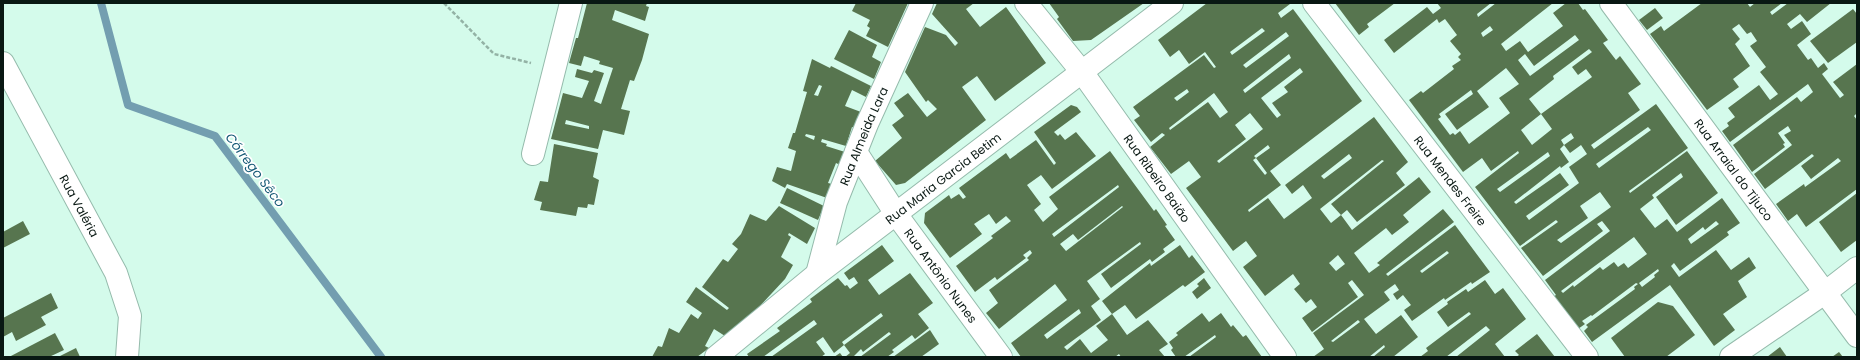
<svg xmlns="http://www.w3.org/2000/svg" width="1860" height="360" font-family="Poppins,sans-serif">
	<rect width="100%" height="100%" fill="#d4fbeb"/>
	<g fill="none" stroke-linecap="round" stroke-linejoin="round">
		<path stroke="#739eb0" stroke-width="8" d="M 101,3 L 128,105 L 215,136 L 381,357"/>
	</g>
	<g fill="#57754f" fill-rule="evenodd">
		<path d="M 587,3 L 647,3 L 646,6 L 649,7 L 645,21 L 615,10 L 612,20 L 649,34 L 642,60 L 634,81 L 630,80 L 621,109 L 630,111 L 624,135 L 603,130 L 598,149 L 551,139 L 563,93 L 582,98 L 589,81 L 575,77 L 577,69 L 592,73 L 594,70 L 604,73 L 594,101 L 601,104 L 613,68 L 599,64 L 600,61 L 584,56 L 581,66 L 569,63 L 576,38 L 578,38 ZM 566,120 L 589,126 L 589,129 L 565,124 Z"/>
		<path d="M 856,3 L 908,3 L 888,47 L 866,36 L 870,28 L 867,26 L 870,20 L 852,11 Z"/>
		<path d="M 937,3 L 974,3 L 966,9 L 980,27 L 1006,7 L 1046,63 L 995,101 L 977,76 L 962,87 L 986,120 L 905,183 L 896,185 L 875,161 L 902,138 L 892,125 L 904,116 L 894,103 L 908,93 L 927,117 L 937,109 L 928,100 L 926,102 L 905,72 L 925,27 L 946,35 L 955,46 L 958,43 L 932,14 Z"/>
		<path d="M 1049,3 L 1144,3 L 1091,40 L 1073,41 L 1057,19 L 1059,17 Z"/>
		<path d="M 1207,3 L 1289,3 L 1290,4 L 1278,13 L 1281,18 L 1293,9 L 1362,101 L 1270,171 L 1281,185 L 1248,210 L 1249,212 L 1268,198 L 1284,219 L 1312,198 L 1303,185 L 1292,194 L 1285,185 L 1374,117 L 1408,162 L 1396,173 L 1405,185 L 1357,222 L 1347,210 L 1341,215 L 1331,204 L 1384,161 L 1382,160 L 1320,209 L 1331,223 L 1341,215 L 1352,230 L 1419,177 L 1431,192 L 1403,215 L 1409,222 L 1392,235 L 1386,228 L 1354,253 L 1369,273 L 1380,265 L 1377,263 L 1443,209 L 1454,222 L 1386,274 L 1388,276 L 1455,225 L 1490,272 L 1472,284 L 1471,282 L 1445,300 L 1444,298 L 1412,321 L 1404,310 L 1411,305 L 1403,295 L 1397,300 L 1393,294 L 1399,290 L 1395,284 L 1384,292 L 1390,300 L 1364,319 L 1376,334 L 1401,315 L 1418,337 L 1393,357 L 1373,357 L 1385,347 L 1384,345 L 1369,357 L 1313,357 L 1324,349 L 1313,333 L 1364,295 L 1352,280 L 1348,283 L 1358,297 L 1312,332 L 1302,318 L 1317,307 L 1311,299 L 1306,303 L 1294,289 L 1300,284 L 1293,274 L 1265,296 L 1243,267 L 1257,256 L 1246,241 L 1233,251 L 1186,188 L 1201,177 L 1189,161 L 1171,174 L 1150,147 L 1165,135 L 1162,133 L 1151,142 L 1134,120 L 1140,116 L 1133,107 L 1204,55 L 1214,68 L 1216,67 L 1205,52 L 1189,64 L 1179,50 L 1170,57 L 1158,40 ZM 1262,28 L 1265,31 L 1232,55 L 1230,52 ZM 1286,32 L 1289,36 L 1246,68 L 1243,65 ZM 1289,54 L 1291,58 L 1245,93 L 1243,90 ZM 1300,68 L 1303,72 L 1284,87 L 1288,92 L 1272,103 L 1281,115 L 1277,118 L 1261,98 ZM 1187,89 L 1189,92 L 1177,101 L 1174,98 ZM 1214,93 L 1228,112 L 1220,118 L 1208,102 L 1170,130 L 1169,128 ZM 1250,113 L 1263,129 L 1219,163 L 1217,161 L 1246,139 L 1235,125 ZM 1268,145 L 1270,148 L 1256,158 L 1267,173 L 1265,175 L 1253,160 L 1256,158 L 1254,156 ZM 1349,154 L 1352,158 L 1324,179 L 1321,176 ZM 1447,251 L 1449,253 L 1422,273 L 1420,271 ZM 1338,255 L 1345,264 L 1336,271 L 1329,263 ZM 1358,320 L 1360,322 L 1333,342 L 1331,341 Z"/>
		<path d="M 1335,3 L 1395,3 L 1367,24 L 1369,27 L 1359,35 Z"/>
		<path d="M 1437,3 L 1491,3 L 1477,14 L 1478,17 L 1496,3 L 1553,3 L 1501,44 L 1506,51 L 1520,41 L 1528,52 L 1563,26 L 1553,13 L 1566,3 L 1578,3 L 1583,10 L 1585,9 L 1608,40 L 1603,43 L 1616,60 L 1620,56 L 1641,84 L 1628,93 L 1640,110 L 1591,145 L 1594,149 L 1656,104 L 1688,148 L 1629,191 L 1630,193 L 1687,151 L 1698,166 L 1718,193 L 1676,225 L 1656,197 L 1683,177 L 1681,173 L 1652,195 L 1654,198 L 1640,209 L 1655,228 L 1667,219 L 1677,232 L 1722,198 L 1740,223 L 1727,232 L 1729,235 L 1680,271 L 1674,263 L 1671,266 L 1679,277 L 1716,250 L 1731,270 L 1749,257 L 1756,268 L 1738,281 L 1747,297 L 1723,314 L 1735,330 L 1714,346 L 1670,285 L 1592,342 L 1584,331 L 1588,327 L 1586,325 L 1635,289 L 1634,287 L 1638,284 L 1636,283 L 1592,316 L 1591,315 L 1582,321 L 1585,324 L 1578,329 L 1553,297 L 1556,295 L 1545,280 L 1610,231 L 1602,221 L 1597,224 L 1603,231 L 1543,276 L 1521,248 L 1558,222 L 1556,220 L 1520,246 L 1475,187 L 1519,153 L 1518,151 L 1491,171 L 1482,158 L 1463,172 L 1409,100 L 1421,91 L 1423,93 L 1454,69 L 1452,66 L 1461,60 L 1458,57 L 1461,54 L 1450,41 L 1457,35 L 1445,19 L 1439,23 L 1437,19 L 1394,53 L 1384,40 L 1427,7 L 1433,14 L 1441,8 ZM 1490,26 L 1493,30 L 1483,37 L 1481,33 ZM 1575,35 L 1579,40 L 1530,76 L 1518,60 L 1525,54 L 1534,66 ZM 1589,49 L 1592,52 L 1572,67 L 1578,75 L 1586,69 L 1592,77 L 1541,114 L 1552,129 L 1532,145 L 1521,130 L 1541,114 L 1529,99 L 1554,79 L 1553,76 ZM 1506,68 L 1519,84 L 1499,98 L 1510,113 L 1469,144 L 1460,131 L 1455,135 L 1453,133 L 1450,135 L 1438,119 L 1441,117 L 1439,114 L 1471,90 L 1473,94 L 1445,114 L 1457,130 L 1489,107 L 1477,91 ZM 1648,127 L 1651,130 L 1599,168 L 1596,164 ZM 1571,133 L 1574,138 L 1564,145 L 1561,140 ZM 1564,145 L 1570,153 L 1581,145 L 1587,154 L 1569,167 L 1579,183 L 1529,220 L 1526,216 L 1569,185 L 1560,173 L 1516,204 L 1514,202 L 1560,166 L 1561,168 L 1569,162 L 1560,149 ZM 1548,152 L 1550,156 L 1500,192 L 1497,189 ZM 1600,192 L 1611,207 L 1561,243 L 1557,240 L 1588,218 L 1580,206 ZM 1716,221 L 1719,224 L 1691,244 L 1688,239 L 1703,227 L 1705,230 ZM 1634,237 L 1647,254 L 1628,268 L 1624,263 L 1618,267 L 1614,262 L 1603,270 L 1600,267 L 1574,287 L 1573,285 L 1563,293 L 1561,291 ZM 1658,269 L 1659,271 L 1654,275 L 1655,277 L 1642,287 L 1639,283 Z"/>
		<path d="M 1702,3 L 1747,3 L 1750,7 L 1755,3 L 1782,3 L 1770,12 L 1772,15 L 1788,3 L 1831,3 L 1807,22 L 1800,14 L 1787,24 L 1791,29 L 1802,21 L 1811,34 L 1797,45 L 1808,60 L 1811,58 L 1818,68 L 1824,63 L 1828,69 L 1822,74 L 1840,98 L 1844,95 L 1833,82 L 1857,64 L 1857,113 L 1854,116 L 1857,120 L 1857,189 L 1806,227 L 1797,214 L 1788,221 L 1776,204 L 1804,184 L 1805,187 L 1841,161 L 1838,158 L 1811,179 L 1801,166 L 1814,156 L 1812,154 L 1765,189 L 1754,174 L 1792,145 L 1784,135 L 1791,131 L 1788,126 L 1778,133 L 1785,143 L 1783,144 L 1785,147 L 1752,172 L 1733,145 L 1797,97 L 1801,102 L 1813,92 L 1808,84 L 1730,142 L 1722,131 L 1729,126 L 1727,123 L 1735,117 L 1728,108 L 1759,85 L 1770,100 L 1778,94 L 1760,72 L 1766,67 L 1750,46 L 1757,41 L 1751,32 L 1747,34 L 1739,24 L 1732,29 L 1740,39 L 1735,44 L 1750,66 L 1733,79 L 1739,87 L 1707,110 L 1650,34 L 1661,26 L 1664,31 Z"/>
		<path d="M 1655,8 L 1663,18 L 1647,30 L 1639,20 Z"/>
		<path d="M 1853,9 L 1857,14 L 1857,42 L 1828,63 L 1810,41 Z"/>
		<path d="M 849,30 L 877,45 L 872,57 L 881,62 L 874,79 L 834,59 Z"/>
		<path d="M 812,59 L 830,68 L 831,66 L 871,86 L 866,97 L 852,90 L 845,106 L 861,112 L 855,128 L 852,127 L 846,146 L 822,139 L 821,142 L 827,144 L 826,146 L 845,152 L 840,165 L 836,163 L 828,183 L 832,184 L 827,198 L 787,184 L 785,188 L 772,181 L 777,167 L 791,171 L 796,151 L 788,148 L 793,133 L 795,133 L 807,92 L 803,91 ZM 819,85 L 822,86 L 818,96 L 814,95 ZM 806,134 L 815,136 L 814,140 L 805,136 Z"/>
		<path d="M 1071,105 L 1077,107 L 1081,112 L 1054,132 L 1058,136 L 1060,134 L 1065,140 L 1076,132 L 1096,156 L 1052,189 L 1041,175 L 1027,185 L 1041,204 L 1034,210 L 1043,222 L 1058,209 L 1049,197 L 1110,151 L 1154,211 L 1156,209 L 1167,225 L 1165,226 L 1175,240 L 1163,249 L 1165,252 L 1152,262 L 1150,259 L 1111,288 L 1101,274 L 1141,244 L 1140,242 L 1087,281 L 1100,299 L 1091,306 L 1101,320 L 1064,347 L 1067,350 L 1080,339 L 1091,353 L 1108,340 L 1096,326 L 1112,314 L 1127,335 L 1148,320 L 1168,344 L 1159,350 L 1165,357 L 1121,357 L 1119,354 L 1115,357 L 1021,357 L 1011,343 L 1067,300 L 1055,284 L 999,329 L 986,313 L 998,303 L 989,290 L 1029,260 L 1027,258 L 1032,253 L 1030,250 L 1023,255 L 1026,258 L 997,280 L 995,277 L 975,292 L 956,266 L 993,238 L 991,236 L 1011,221 L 1006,216 L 996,224 L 989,214 L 974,224 L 982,234 L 950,258 L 924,223 L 925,213 L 949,195 L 951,199 L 959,194 L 963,199 L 966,197 L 959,188 L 1006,153 L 1010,159 L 1036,140 L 1054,165 L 1056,163 L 1034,132 ZM 1118,185 L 1119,187 L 1054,237 L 1052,234 ZM 1122,206 L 1123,207 L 1066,251 L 1060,244 L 1073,234 L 1078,240 ZM 1079,309 L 1081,313 L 1047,339 L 1044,335 Z"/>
		<path d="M 554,144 L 598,153 L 593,177 L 599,180 L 594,205 L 588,204 L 587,208 L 578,207 L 576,216 L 540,210 L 542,202 L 534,200 L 540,181 L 548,182 Z"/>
		<path d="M 787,188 L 824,206 L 818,220 L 780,203 Z"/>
		<path d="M 1857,193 L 1857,240 L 1841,252 L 1819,222 Z"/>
		<path d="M 779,206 L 815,228 L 807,244 L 789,233 L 788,235 L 791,237 L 781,257 L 793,265 L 785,279 L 757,309 L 725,336 L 714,329 L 705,346 L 709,348 L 697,357 L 652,357 L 658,346 L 662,347 L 669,328 L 679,333 L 691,314 L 698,319 L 702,313 L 686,302 L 696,287 L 727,310 L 729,308 L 702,287 L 723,259 L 728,262 L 738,249 L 732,244 L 741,234 L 750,214 L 766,221 Z"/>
		<path d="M 23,221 L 30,234 L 3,248 L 3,232 Z"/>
		<path d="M 882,245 L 894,261 L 868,280 L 879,295 L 910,273 L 933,303 L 918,314 L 929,328 L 915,339 L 912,335 L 892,350 L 894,352 L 887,357 L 860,357 L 891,334 L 889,332 L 863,352 L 861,349 L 853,357 L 845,357 L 850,353 L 844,345 L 834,353 L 823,337 L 816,342 L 825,354 L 821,357 L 771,357 L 817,324 L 814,320 L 763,357 L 749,357 L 747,354 L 780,331 L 777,328 L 812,302 L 810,299 L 838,278 L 845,286 L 847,285 L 850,289 L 858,283 L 854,277 L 849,280 L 844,273 ZM 881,313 L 883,316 L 844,345 L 842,342 Z"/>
		<path d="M 1180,245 L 1189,258 L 1192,255 L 1205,272 L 1185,287 L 1183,285 L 1136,319 L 1125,305 L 1112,314 L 1102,301 L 1150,263 L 1151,266 Z"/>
		<path d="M 1204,278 L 1211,288 L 1197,299 L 1192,292 L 1199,286 L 1197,284 Z"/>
		<path d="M 1485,280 L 1495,294 L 1503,288 L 1526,319 L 1495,344 L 1505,357 L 1456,357 L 1490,330 L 1486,326 L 1446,357 L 1420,357 L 1428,351 L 1426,348 L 1471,314 L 1469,312 L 1448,327 L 1437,312 L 1448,304 L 1447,302 L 1466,289 L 1468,292 Z"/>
		<path d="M 51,293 L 58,308 L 41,317 L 46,325 L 16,341 L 12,332 L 3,337 L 3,318 Z"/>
		<path d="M 1658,302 L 1673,306 L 1695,335 L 1666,357 L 1625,357 L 1611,338 Z"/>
		<path d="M 1202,313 L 1209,322 L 1221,313 L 1231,327 L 1233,325 L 1243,337 L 1246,335 L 1262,357 L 1189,357 L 1216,337 L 1215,335 L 1184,357 L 1176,357 L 1171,350 L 1173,348 L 1169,342 L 1178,335 L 1176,333 Z"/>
		<path d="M 930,330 L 939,344 L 921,357 L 893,357 Z"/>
		<path d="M 55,333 L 64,350 L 49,357 L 9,357 Z"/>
		<path d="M 1537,334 L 1555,357 L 1516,357 L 1519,355 L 1515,351 Z"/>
		<path d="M 1780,347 L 1787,357 L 1767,357 Z"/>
		<path d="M 76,348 L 80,357 L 58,357 Z"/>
		<path d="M 1839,352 L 1843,357 L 1832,357 Z"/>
		<path d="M 840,353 L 843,357 L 834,357 Z"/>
	</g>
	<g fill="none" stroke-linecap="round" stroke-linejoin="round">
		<defs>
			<g id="minor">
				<path id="s1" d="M 1026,3 L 1082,72 L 1285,357"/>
				<path id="s2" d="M 1314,3 L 1587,357"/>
				<path id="s3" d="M 1611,3 L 1857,336"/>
				<path id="s4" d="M 3,63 L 116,273 L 130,316 L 127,357"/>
				<path id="s5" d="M 856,152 L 896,214 L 1001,357"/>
				<path d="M 533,154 L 571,3"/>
				<path id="s6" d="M 817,274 L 836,202 L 867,124 L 922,3"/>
				<path id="s7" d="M 716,357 L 817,274 L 1172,3"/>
				<path d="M 1731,357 L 1826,292 L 1857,268"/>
			</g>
		</defs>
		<use href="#minor" stroke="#95bbac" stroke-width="24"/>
		<path stroke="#93b2a5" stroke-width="2.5" stroke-dasharray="4 2" stroke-linecap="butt" d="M 444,3 L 494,54 L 531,63"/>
		<use href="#minor" stroke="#fff" stroke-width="22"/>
	</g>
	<g text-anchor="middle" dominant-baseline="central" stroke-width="3.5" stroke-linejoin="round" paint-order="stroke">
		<g font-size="12" fill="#091813" stroke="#fff">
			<text stroke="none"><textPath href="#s6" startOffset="146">Rua Almeida Lara</textPath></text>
			<text stroke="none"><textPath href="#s3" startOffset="207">Rua Arraial do Tijuco</textPath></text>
			<text stroke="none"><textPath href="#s7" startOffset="289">Rua Maria Garcia Betim</textPath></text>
			<text stroke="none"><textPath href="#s1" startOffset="219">Rua Ribeiro Baião</textPath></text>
			<text stroke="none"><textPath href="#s2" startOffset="224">Rua Mendes Freire</textPath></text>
			<text stroke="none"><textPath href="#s4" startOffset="162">Rua Valéria</textPath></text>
			<text stroke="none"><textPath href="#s5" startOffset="150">Rua Antônio Nunes</textPath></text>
		</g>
		<g font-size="13" font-style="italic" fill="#175b77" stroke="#fff">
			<text transform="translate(255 170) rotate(53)">Córrego Sêco</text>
		</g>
	</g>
	<rect width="1860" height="360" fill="none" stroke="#091813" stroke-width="8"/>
</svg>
